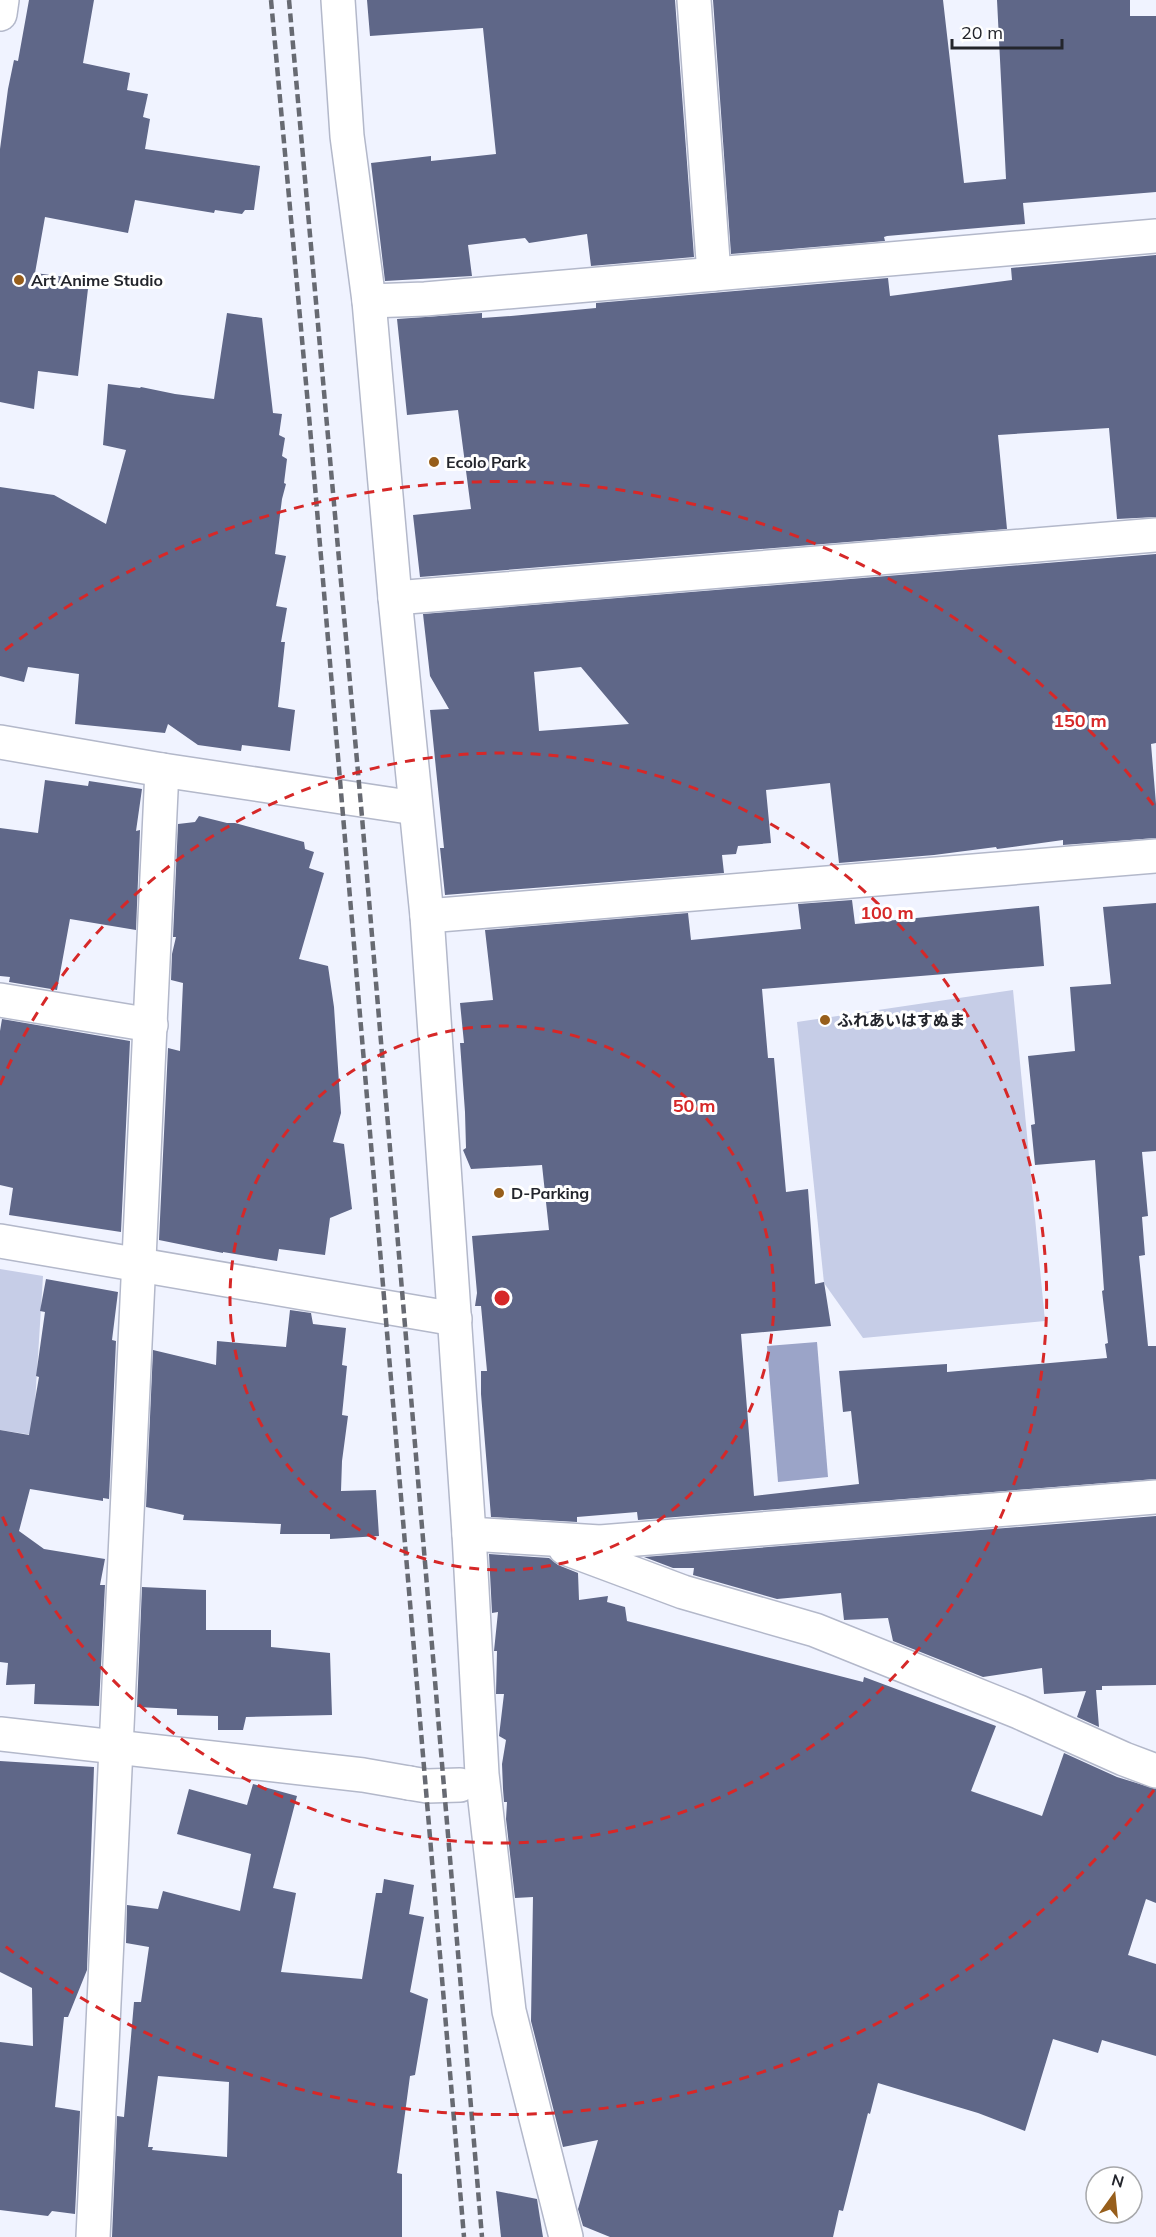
<svg xmlns="http://www.w3.org/2000/svg" width="1156" height="2237" font-family="Mulish,'Noto Sans JP',sans-serif">
	<rect width="100%" height="100%" fill="#f0f3ff"/>
	<g fill="#c6cde7">
		<path d="M 1013,990 L 1045,1321 L 863,1338 L 824,1283 L 797,1022 Z"/>
		<path d="M 0,1269 L 43,1276 L 33,1435 L 0,1430 Z"/>
	</g>
	<path fill="#9ba4c8" d="M 817,1342 L 828,1477 L 778,1482 L 767,1346 Z"/>
	<g fill="#5f6788" fill-rule="evenodd">
		<path d="M 29,0 L 94,0 L 83,63 L 130,73 L 127,90 L 148,94 L 143,117 L 150,119 L 145,149 L 260,166 L 254,210 L 245,210 L 242,214 L 215,210 L 214,213 L 135,200 L 128,233 L 45,217 L 35,273 L 89,280 L 78,376 L 38,371 L 34,409 L 0,402 L 0,149 L 8,89 L 14,60 L 18,61 Z"/>
		<path d="M 367,0 L 675,0 L 694,257 L 591,266 L 587,234 L 529,243 L 525,238 L 468,245 L 472,276 L 385,281 L 371,163 L 431,156 L 431,161 L 496,154 L 483,28 L 370,36 Z"/>
		<path d="M 713,0 L 943,0 L 964,183 L 1006,179 L 997,0 L 1130,0 L 1130,16 L 1156,16 L 1156,192 L 1023,203 L 1025,224 L 887,236 L 884,237 L 885,241 L 731,254 Z"/>
		<path d="M 1156,255 L 1156,517 L 1117,519 L 1109,428 L 998,435 L 1007,529 L 420,577 L 413,515 L 471,509 L 458,410 L 407,415 L 397,319 L 482,313 L 482,318 L 511,316 L 596,308 L 596,303 L 888,278 L 890,296 L 1012,280 L 1011,268 Z"/>
		<path d="M 227,313 L 262,318 L 273,413 L 282,414 L 279,435 L 285,438 L 282,456 L 287,459 L 284,483 L 286,484 L 282,499 L 275,554 L 286,556 L 276,606 L 287,608 L 281,642 L 285,642 L 278,707 L 295,710 L 290,751 L 242,745 L 241,751 L 198,745 L 168,724 L 165,733 L 75,724 L 79,674 L 28,667 L 24,682 L 0,676 L 0,487 L 54,495 L 106,524 L 126,450 L 103,445 L 108,384 L 140,388 L 141,387 L 175,394 L 214,399 Z"/>
		<path d="M 1156,554 L 1156,743 L 1151,744 L 1156,804 L 1156,838 L 1063,845 L 1063,840 L 997,849 L 996,847 L 934,855 L 839,863 L 830,783 L 766,790 L 771,843 L 738,846 L 736,854 L 722,855 L 724,873 L 445,895 L 440,848 L 444,848 L 430,710 L 449,709 L 430,676 L 423,614 ZM 581,667 L 629,724 L 539,731 L 534,672 Z"/>
		<path d="M 45,780 L 88,786 L 89,781 L 142,789 L 136,831 L 140,830 L 136,930 L 70,919 L 57,990 L 9,982 L 10,977 L 0,976 L 0,828 L 38,833 Z"/>
		<path d="M 199,816 L 227,823 L 235,823 L 304,842 L 305,849 L 314,852 L 309,868 L 324,873 L 299,959 L 328,966 L 334,1007 L 341,1113 L 333,1142 L 344,1144 L 352,1209 L 330,1218 L 325,1255 L 279,1249 L 277,1261 L 223,1252 L 223,1253 L 159,1240 L 168,1048 L 180,1051 L 183,983 L 171,980 L 172,954 L 176,937 L 173,937 L 178,824 L 195,822 Z"/>
		<path d="M 852,900 L 855,924 L 1039,906 L 1044,966 L 762,989 L 768,1058 L 774,1058 L 786,1192 L 808,1189 L 815,1284 L 824,1282 L 831,1326 L 741,1334 L 754,1496 L 859,1484 L 851,1411 L 843,1412 L 839,1371 L 947,1364 L 947,1372 L 1107,1358 L 1105,1344 L 1108,1343 L 1102,1291 L 1104,1290 L 1095,1160 L 1035,1165 L 1031,1125 L 1035,1124 L 1028,1056 L 1075,1051 L 1070,987 L 1111,984 L 1103,907 L 1156,903 L 1156,1151 L 1142,1152 L 1148,1216 L 1142,1217 L 1145,1255 L 1139,1256 L 1148,1346 L 1156,1346 L 1156,1479 L 638,1520 L 637,1512 L 577,1517 L 577,1522 L 491,1517 L 481,1394 L 481,1371 L 487,1371 L 481,1306 L 475,1306 L 477,1293 L 472,1236 L 549,1230 L 542,1165 L 471,1169 L 463,1150 L 466,1148 L 465,1112 L 460,1043 L 464,1043 L 460,1003 L 493,1000 L 485,930 L 688,913 L 691,940 L 801,929 L 798,904 Z"/>
		<path d="M 2,1019 L 130,1041 L 121,1232 L 9,1215 L 13,1188 L 0,1185 L 0,1031 Z"/>
		<path d="M 46,1279 L 118,1292 L 112,1340 L 116,1341 L 109,1499 L 103,1498 L 103,1501 L 30,1489 L 19,1531 L 44,1549 L 105,1559 L 100,1585 L 105,1585 L 99,1706 L 34,1704 L 35,1684 L 6,1685 L 8,1663 L 0,1662 L 0,1430 L 29,1435 L 39,1377 L 36,1376 L 45,1312 L 40,1311 Z"/>
		<path d="M 290,1310 L 311,1313 L 313,1324 L 346,1328 L 342,1365 L 347,1366 L 342,1415 L 348,1416 L 342,1461 L 341,1491 L 376,1490 L 379,1536 L 330,1539 L 330,1534 L 280,1534 L 281,1524 L 183,1520 L 184,1515 L 146,1507 L 153,1350 L 216,1365 L 217,1341 L 286,1347 Z"/>
		<path d="M 1156,1516 L 1156,1685 L 1102,1686 L 1102,1690 L 1096,1690 L 1099,1727 L 1077,1717 L 1086,1691 L 1044,1694 L 1042,1668 L 983,1677 L 893,1641 L 888,1618 L 844,1620 L 841,1593 L 777,1599 L 693,1575 L 694,1568 L 673,1568 L 644,1557 Z"/>
		<path d="M 489,1554 L 549,1558 L 558,1565 L 578,1573 L 579,1600 L 608,1596 L 607,1602 L 625,1607 L 627,1621 L 863,1682 L 864,1677 L 996,1726 L 971,1791 L 1042,1816 L 1064,1753 L 1117,1777 L 1156,1789 L 1156,1903 L 1146,1899 L 1128,1955 L 1156,1964 L 1156,2056 L 1102,2040 L 1098,2053 L 1053,2039 L 1025,2131 L 978,2113 L 878,2083 L 870,2114 L 868,2113 L 843,2211 L 839,2210 L 833,2237 L 610,2237 L 583,2226 L 578,2209 L 598,2140 L 563,2147 L 531,2021 L 533,1897 L 515,1898 L 506,1819 L 507,1802 L 504,1802 L 503,1789 L 502,1764 L 506,1740 L 499,1736 L 504,1694 L 496,1694 L 497,1651 L 494,1651 L 498,1612 L 492,1613 Z"/>
		<path d="M 142,1587 L 206,1590 L 206,1630 L 271,1630 L 271,1647 L 330,1653 L 332,1715 L 246,1717 L 243,1730 L 218,1730 L 218,1716 L 177,1715 L 177,1709 L 137,1707 Z"/>
		<path d="M 0,1761 L 94,1767 L 87,1970 L 68,2017 L 64,2017 L 55,2107 L 80,2111 L 75,2214 L 52,2211 L 48,2216 L 0,2210 L 0,2042 L 33,2046 L 32,1988 L 0,1972 Z"/>
		<path d="M 253,1784 L 297,1796 L 273,1888 L 296,1893 L 281,1972 L 362,1979 L 376,1893 L 382,1893 L 384,1879 L 414,1885 L 409,1914 L 424,1917 L 410,1992 L 428,1999 L 415,2075 L 410,2076 L 397,2173 L 402,2174 L 402,2237 L 112,2237 L 117,2116 L 124,2117 L 134,2002 L 141,2002 L 149,1947 L 126,1943 L 127,1905 L 158,1909 L 163,1891 L 240,1911 L 251,1854 L 177,1834 L 189,1789 L 247,1805 ZM 158,2076 L 229,2082 L 227,2157 L 152,2150 L 153,2147 L 148,2147 Z"/>
		<path d="M 496,2191 L 537,2199 L 543,2237 L 501,2237 Z"/>
	</g>
	<g fill="none" stroke-linecap="round" stroke-linejoin="round">
		<defs>
			<g id="minor">
				<path d="M 338,0 L 347,136 L 369,301 L 395,598 L 427,916 L 469,1534 L 482,1774 L 509,2011 L 566,2237"/>
				<path d="M 694,0 L 714,274"/>
				<path d="M 369,301 L 425,299 L 1156,236"/>
				<path d="M 395,598 L 1156,535"/>
				<path d="M 427,916 L 1156,856"/>
				<path d="M 0,1000 L 151,1025"/>
				<path d="M 469,1534 L 600,1542 L 1156,1497"/>
				<path d="M 565,1548 L 683,1592 L 815,1630 L 1019,1712 L 1124,1759 L 1156,1771"/>
				<path d="M 409,1783 L 427,1786 L 460,1785"/>
				<path d="M 93,2237 L 162,770"/>
			</g>
			<g id="tertiary">
				<path d="M 0,14 L 2,0"/>
				<path d="M 0,742 L 162,770 L 415,808"/>
				<path d="M 0,1241 L 455,1319"/>
				<path d="M 0,1734 L 363,1775 L 409,1783"/>
			</g>
		</defs>
		<use href="#minor" stroke="#b3b8ca" stroke-width="36"/>
		<use href="#tertiary" stroke="#b3b8ca" stroke-width="36"/>
		<use href="#minor" stroke="#fff" stroke-width="33"/>
		<use href="#tertiary" stroke="#fff" stroke-width="33"/>
		<g stroke="#676a72" stroke-width="4.5" stroke-dasharray="9 4.5" stroke-linecap="butt">
			<path d="M 271,0 L 309,416 L 464,2237"/>
			<path d="M 289,0 L 362,817 L 482,2237"/>
		</g>
	</g>
	<g fill="none" stroke="#d62828" stroke-width="3" stroke-dasharray="10 8">
		<circle cx="502" cy="1298" r="272"/>
		<path d="M0 1085A545 545 0 1 1 0 1511"/>
		<path d="M1154 1790A817 817 0 0 1 5 1946M5 650A817 817 0 0 1 1154 806"/>
	</g>
	<g fill="#975e1b" stroke="#fff" stroke-width="2">
		<circle cx="19" cy="280" r="6"/>
		<circle cx="434" cy="462" r="6"/>
		<circle cx="825" cy="1020" r="6"/>
		<circle cx="499" cy="1193" r="6"/>
	</g>
	<g text-anchor="middle" dominant-baseline="central" stroke-width="6" stroke-linejoin="round" paint-order="stroke">
		<g font-size="16" font-weight="bold" fill="#23252c" stroke="#fff" text-anchor="start">
			<text x="31" y="280">Art Anime Studio</text>
			<text x="446" y="462">Ecolo Park</text>
			<text x="837" y="1020">ふれあいはすぬま</text>
			<text x="511" y="1193">D-Parking</text>
		</g>
	</g>
	<circle cx="502" cy="1298" r="9" fill="#d62828" stroke="#fff" stroke-width="3"/>
	<g font-size="18" text-anchor="middle" font-weight="bold" fill="#d62828" stroke="#fff" stroke-width="6" stroke-linejoin="round" paint-order="stroke">
		<text x="1080" y="727">150 m</text>
		<text x="887" y="919">100 m</text>
		<text x="694" y="1112">50 m</text>
	</g>
	<g transform="translate(1114 2195) rotate(15)"><circle r="28" fill="#ffffff" stroke="#a7a8ab" stroke-width="1.5"/>
	<path d="M0-4.5L10 22L0 15L-10 22Z" fill="#975e1b"/>
	<text y="-9" font-size="16" font-weight="bold" text-anchor="middle" fill="#23252c">N</text>
	</g>
	<path d="M952 39v9h110v-9" fill="none" stroke="#23252c" stroke-width="3"/>
	<text x="961" y="39" font-size="18" fill="#23252c" stroke="#ffffff" stroke-width="4.5" paint-order="stroke">20 m</text>
</svg>
